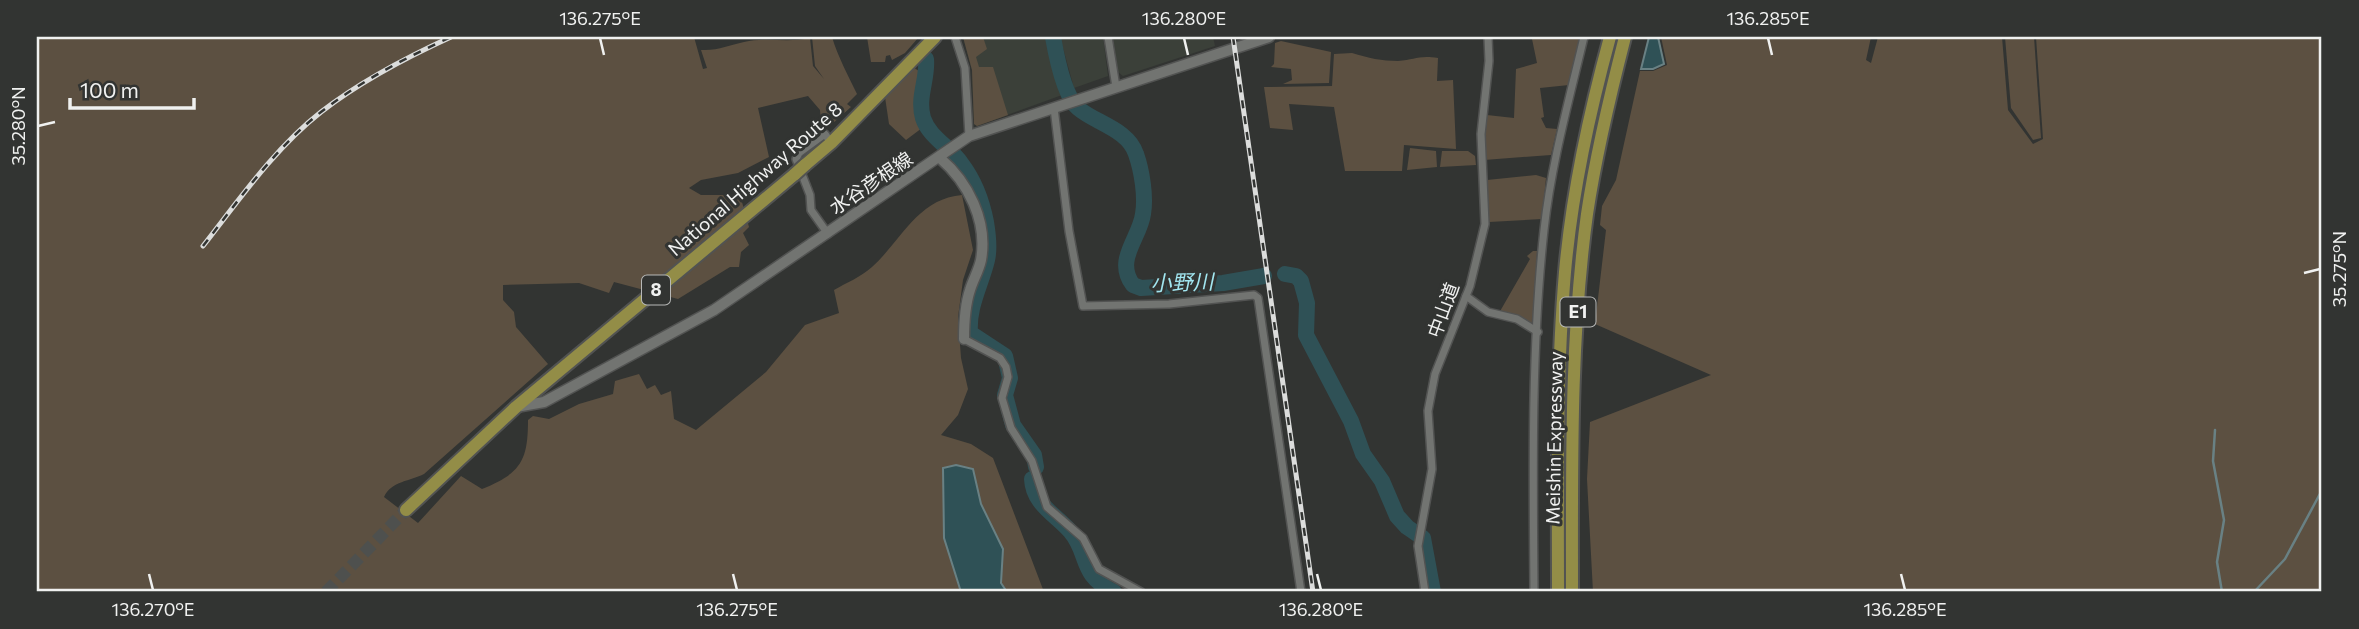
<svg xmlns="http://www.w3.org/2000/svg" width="2359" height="629" viewBox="0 0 2359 629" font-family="Commissioner,'Noto Sans JP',sans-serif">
<rect width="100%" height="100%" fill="#323432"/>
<g fill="#3b4039">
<polygon points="963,37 1046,37 1062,95 977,126 974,124 972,70"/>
<polygon points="1060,37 1103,37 1108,76 1074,88"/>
<polygon points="1113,37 1213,37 1215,46 1123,76 1118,72"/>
</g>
<g fill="#5c5041">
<path d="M37,37H520L521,39L694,37L703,69L707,68L701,50C718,51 729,45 744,42C766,37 788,43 810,38L813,66L824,79L815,66L812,37H832C838,57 848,75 857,94L847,104L851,107L822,133L820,110L808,96L758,108L769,157L738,173L701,180L689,188L701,195H740L749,227L743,233L749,245L741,252L739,267H730L678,299L614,282L609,293L579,283L503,285V300L514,312L516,327L548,364L424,474C411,481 391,481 384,497L418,523L461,476L482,489C521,473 528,461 528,420L533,416L549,419L579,404L613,394L615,381L639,374L647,389L655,385L661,395L671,391L674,419L696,430L766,372L805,325L839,313L834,290C846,283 861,277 872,267C902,240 917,199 962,195L973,250L963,280L958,317L961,358L968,389L958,415L941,435L971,444L993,458L1044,592H37Z"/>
<polygon points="867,37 918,37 918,38 905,53 892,60 890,55 886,56 885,62 871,62"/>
<polygon points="963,37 983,37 987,49 976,57 979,67 993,67 1008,115 977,126 974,124 972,70"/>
<polygon points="1539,37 1582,37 1569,85 1540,88 1544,117 1541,118 1546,128 1557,129 1551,155 1484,160 1487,115 1514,118 1516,69 1537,63 1532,39"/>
<polygon points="1661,37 1871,37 1866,60 1871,63 1878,37 2002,37 2008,110 2033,144 2043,139 2036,37 2322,37 2322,592 1593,592 1587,479 1590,422 1711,375 1595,324 1606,230 1600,225 1602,206 1616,180 1640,71 1653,71 1667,65"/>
<polygon points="2005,37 2034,37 2041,138 2033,140 2011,108"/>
<polygon points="1281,41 1331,52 1329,83 1283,84 1292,80 1291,69 1271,67 1274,64 1275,43"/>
<path d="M1352,53C1368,58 1382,61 1398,61C1415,60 1418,55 1438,58L1437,81L1453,80L1456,149L1404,145L1402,171H1345L1334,107L1289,104L1293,130L1270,128L1264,87L1332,86L1334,54Z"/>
<polygon points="914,68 921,72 926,125 906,140 889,124 885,97"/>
<polygon points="1410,148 1436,151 1437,167 1407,170"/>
<polygon points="1442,151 1468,151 1475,156 1476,165 1440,167"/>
<polygon points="1536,175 1546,178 1542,219 1489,222 1487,180"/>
<polygon points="1533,251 1537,251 1533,327 1518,316 1499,313 1530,259 1527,256"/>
</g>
<g fill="#2f5156" stroke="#698184" stroke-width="2">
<polygon points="1649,37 1658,37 1664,64 1653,69 1641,69"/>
<polygon points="956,465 973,469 981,504 1003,549 1001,583 1007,592 961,592 944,538 943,468"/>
</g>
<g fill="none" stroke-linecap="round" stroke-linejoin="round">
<g stroke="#698184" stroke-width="2.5">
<polyline points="2215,430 2213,461 2224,520 2217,562 2222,592"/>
<polyline points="2254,592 2285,559 2322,490"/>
</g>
<g stroke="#2f5156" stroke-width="16">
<path d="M1053,37C1056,54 1064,96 1078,108C1095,123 1128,129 1136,154C1142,171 1146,197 1143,214C1140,238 1114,260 1133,285L1141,288L1223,283L1264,276"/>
<path d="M926,59C928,79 917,97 923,118C929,137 950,147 961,163C974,180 982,201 986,222C988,234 990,248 987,260C981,285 968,306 970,333L1005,356L1010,378L1005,395L1013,425L1034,455L1036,467"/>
<polyline points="1285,274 1296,276 1301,281 1307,303 1306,335 1351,421 1363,454 1382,481 1397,516 1407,527 1423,538 1433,592"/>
<path d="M1032,479C1033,504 1055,514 1070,531C1090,554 1078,574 1114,592"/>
</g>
<polyline stroke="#4e504e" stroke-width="12" stroke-dasharray="12 6" stroke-linecap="butt" points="326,592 406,510"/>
<g stroke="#525352" stroke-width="10">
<g id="street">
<polyline points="955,37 965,68 969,136"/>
<polyline points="1108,37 1116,87"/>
<polyline points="1054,108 1069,231 1083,306 1169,304 1254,295 1258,298 1301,592"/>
<polyline points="828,234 811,210 810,195 796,159 799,153 825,134 831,143"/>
<polyline points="1466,296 1488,312 1517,319 1538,332"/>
<polyline points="964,339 1000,358 1006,367 1008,377 1002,398 1011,428 1032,461 1047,507 1083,538 1099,569 1141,592"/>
<polyline points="1425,592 1418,546 1432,469 1428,411 1435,374 1470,286 1485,224 1481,134 1489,61 1488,37"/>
<path d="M1534,592C1533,473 1531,348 1544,230C1551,165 1569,100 1584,37"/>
</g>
</g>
<g stroke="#525352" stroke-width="13">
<g id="secondary">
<path d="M940,158C968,182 988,221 981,260C979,270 973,280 970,290C965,305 964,323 964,339"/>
<polyline points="516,407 544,402 714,310 969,136 1269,37"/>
</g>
</g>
<g stroke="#525352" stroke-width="16">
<g id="highway">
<polyline points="805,165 831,143 935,37"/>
<polyline points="406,510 516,407 795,174"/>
<path d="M1558,592C1558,486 1556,379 1565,272C1572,192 1589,114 1610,37"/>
<path d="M1572,592C1572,466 1570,339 1587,214C1596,154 1610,95 1625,37"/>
</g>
</g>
<use href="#street" stroke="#727471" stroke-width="7"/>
<use href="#secondary" stroke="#727471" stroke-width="10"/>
<use href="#highway" stroke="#938d47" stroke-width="12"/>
<g stroke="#dcdddc" stroke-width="5">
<g id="rail">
<polyline points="1233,37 1313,592"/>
<path d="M203,246C239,200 274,149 321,112C361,81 405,58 451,37"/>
</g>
</g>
<use href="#rail" stroke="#323432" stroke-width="2.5" stroke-dasharray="8" stroke-linecap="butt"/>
<g stroke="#525352" stroke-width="16" stroke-linecap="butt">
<polyline id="highway-bridge" points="795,174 805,165"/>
</g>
<use href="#highway-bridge" stroke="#938d47" stroke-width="12"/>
</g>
<path fill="none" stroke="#f0f1f0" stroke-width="2.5" d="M600,38L604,55M1184,38L1188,55M1768,38L1772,55M38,126L55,122M2304,273L2320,269M149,574L153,590M733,574L737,590M1317,574L1321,590M1901,574L1905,590"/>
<g text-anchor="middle" stroke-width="6" stroke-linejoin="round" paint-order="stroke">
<g fill="#323432" stroke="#b7b8b7" stroke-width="2">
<rect x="642" y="275.5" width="28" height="29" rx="5"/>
<rect x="1560.5" y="297.5" width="35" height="29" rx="5"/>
</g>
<g font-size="18" font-weight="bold" fill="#f0f1f0">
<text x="656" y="296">8</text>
<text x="1578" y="318">E1</text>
</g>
<g font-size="19" fill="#f0f1f0" stroke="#323432">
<text transform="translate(755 179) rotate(-41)" y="7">National Highway Route 8</text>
<text transform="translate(871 183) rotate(-34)" y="7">水谷彦根線</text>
<text transform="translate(1443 310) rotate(-70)" y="7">中山道</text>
<text transform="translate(1554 438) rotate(-89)" y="7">Meishin Expressway</text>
</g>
<g font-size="21" font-style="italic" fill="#a2e7f1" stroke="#323432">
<text transform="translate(1182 283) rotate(-2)" y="7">小野川</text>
</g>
</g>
<rect width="2359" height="629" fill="none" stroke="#323432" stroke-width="77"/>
<path d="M70 98v10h124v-10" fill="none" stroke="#f0f1f0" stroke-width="3.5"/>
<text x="80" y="98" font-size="21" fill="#f0f1f0" stroke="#323432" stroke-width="5" paint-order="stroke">100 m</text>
<rect x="38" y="38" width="2282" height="552" fill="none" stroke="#f0f1f0" stroke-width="2.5"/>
<g font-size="18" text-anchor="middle" fill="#f0f1f0">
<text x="600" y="25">136.275°E</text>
<text x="1184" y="25">136.280°E</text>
<text x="1768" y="25">136.285°E</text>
<text transform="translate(19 126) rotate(-90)" y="6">35.280°N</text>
<text transform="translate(2340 269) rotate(-90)" y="6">35.275°N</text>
<text x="153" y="616">136.270°E</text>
<text x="737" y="616">136.275°E</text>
<text x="1321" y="616">136.280°E</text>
<text x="1905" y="616">136.285°E</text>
</g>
</svg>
